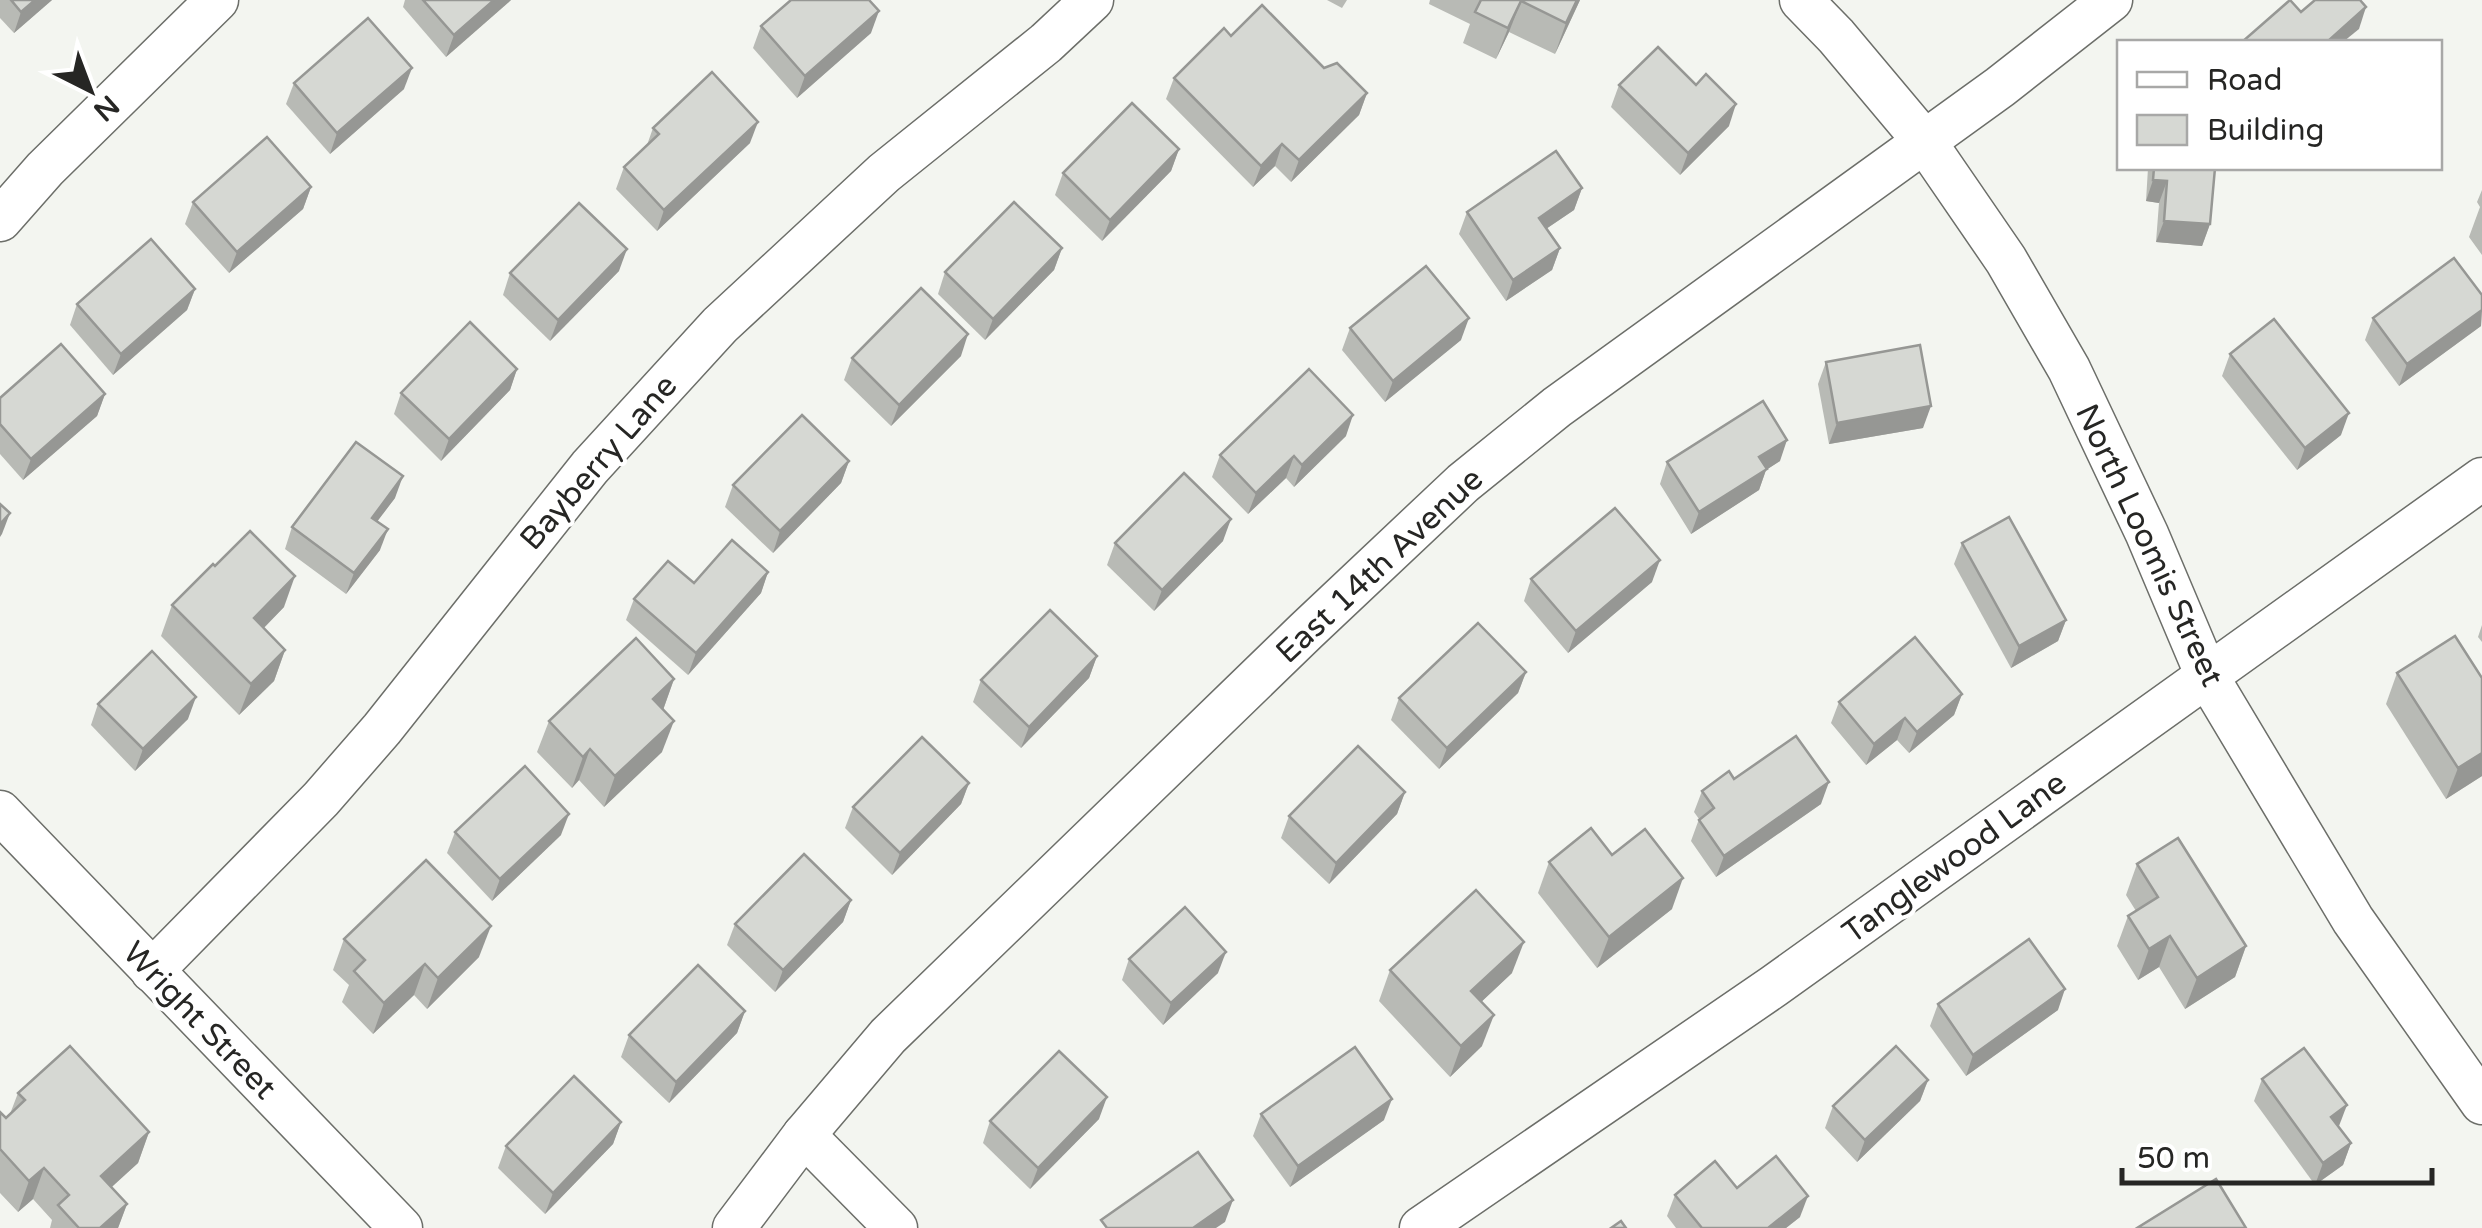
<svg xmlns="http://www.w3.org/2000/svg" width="2482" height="1228" viewBox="0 0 2482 1228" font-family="'Varela Round',sans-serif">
<rect width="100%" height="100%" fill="#f3f5f0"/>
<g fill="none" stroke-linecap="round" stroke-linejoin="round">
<g stroke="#6c6e69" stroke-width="45">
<g id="minor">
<polyline points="1801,0 1836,36 1925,142 2006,260 2069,369 2147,534 2207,676 2353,920 2482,1103"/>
<polyline points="0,220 45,169 217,0"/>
<polyline points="0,812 401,1228"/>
<polyline points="152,971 321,799 382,729 590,467 720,325 884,173 1046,43 1092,0"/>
<polyline points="804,1135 896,1228"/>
<polyline points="734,1228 804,1135 888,1036 1306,631 1463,483 1557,407 2000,87 2111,0"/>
<polyline points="1421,1228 1774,986 2482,479"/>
</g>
</g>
<use href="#minor" stroke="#fff" stroke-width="42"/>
</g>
<g fill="#b8bab5">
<polygon points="0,0 52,0 14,33 0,18"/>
<polygon points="405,0 511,0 446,57 403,7"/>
<polygon points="1327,0 1347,0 1342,8"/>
<polygon points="1430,0 1580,0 1555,54 1509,32 1496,59 1463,43 1470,24 1429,4"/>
<polygon points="761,26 871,33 797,98 753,48"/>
<polygon points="1231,36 1324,68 1367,93 1359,115 1291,182 1275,166 1253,187 1166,99 1174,78"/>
<polygon points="294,83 404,89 330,154 286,104"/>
<polygon points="1619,85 1729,126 1680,175 1611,107"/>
<polygon points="653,128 750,143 657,231 616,189 624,167 647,145"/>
<polygon points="1179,149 1171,171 1102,241 1055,195 1063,173"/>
<polygon points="2148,168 2215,168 2210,224 2202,246 2156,242 2159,203 2146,201"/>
<polygon points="311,187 303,209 229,273 185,224 193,202"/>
<polygon points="1582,188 1574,210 1546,229 1560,248 1552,270 1506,301 1459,234 1467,212"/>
<polygon points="2482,190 2482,255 2469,237 2480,207 2477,202"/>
<polygon points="1062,248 1054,270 985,340 938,294 945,272"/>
<polygon points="619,271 550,341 503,295 510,273"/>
<polygon points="195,289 187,310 113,375 70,325 77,304"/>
<polygon points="2482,295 2481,326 2399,386 2365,340 2373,318"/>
<polygon points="1350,328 1461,340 1385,402 1342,350"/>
<polygon points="2230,354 2341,435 2297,470 2222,376"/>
<polygon points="961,356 891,426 844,380 852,358"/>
<polygon points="1826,362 1923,428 1829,444 1818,384"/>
<polygon points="517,369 510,390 441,461 394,414 401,393"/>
<polygon points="105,394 97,416 23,480 0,454 0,398"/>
<polygon points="1346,436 1294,487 1286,478 1248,514 1212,477 1220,455"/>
<polygon points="849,461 841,483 773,553 725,507 733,485"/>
<polygon points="1780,461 1766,470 1759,490 1691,534 1660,484 1667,462"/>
<polygon points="395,498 377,521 380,550 346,594 285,549 292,527"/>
<polygon points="1223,541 1154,611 1107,565 1115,543"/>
<polygon points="1962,543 2066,620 2058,641 2011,668 1954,564"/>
<polygon points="768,572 761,593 688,675 626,620 634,599 694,583"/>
<polygon points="1531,579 1652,582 1568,653 1524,601"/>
<polygon points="172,605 284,607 264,628 285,650 274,681 239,715 161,636"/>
<polygon points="2482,625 2482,642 2478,637"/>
<polygon points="1097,656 1089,678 1021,748 973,702 981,680"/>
<polygon points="1526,672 1518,693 1439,769 1391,720 1399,698"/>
<polygon points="2397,673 2482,776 2446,799 2386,704"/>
<polygon points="674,679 663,710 662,752 604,807 579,780 572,788 537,752 549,721"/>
<polygon points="1962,694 1954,715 1909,753 1897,740 1866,765 1831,723 1839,702"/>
<polygon points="98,704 188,719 135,771 91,725"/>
<polygon points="1734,779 1821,804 1716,877 1691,841 1699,819 1694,812 1702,791"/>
<polygon points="969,783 961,804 892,875 845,828 853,807"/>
<polygon points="1405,792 1397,814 1329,884 1281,838 1289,816"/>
<polygon points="455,832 561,835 492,901 447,853"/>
<polygon points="1612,855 1672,909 1597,968 1538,893 1549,862"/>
<polygon points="2137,864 2246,946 2235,977 2185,1009 2159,967 2138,980 2117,946 2128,916 2136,911 2126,895"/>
<polygon points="851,900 843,922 775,992 727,945 735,924"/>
<polygon points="344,939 479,957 427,1009 414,995 373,1034 342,1002 349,985 333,970"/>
<polygon points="1129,959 1218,973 1163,1025 1122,980"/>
<polygon points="1390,970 1512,973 1481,1002 1482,1046 1450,1077 1379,1001"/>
<polygon points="1938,1004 2058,1010 1966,1076 1930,1026"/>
<polygon points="745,1011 737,1033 669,1103 621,1057 629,1035"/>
<polygon points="2262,1079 2338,1127 2351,1143 2343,1165 2315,1185 2254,1101"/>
<polygon points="1928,1080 1920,1101 1857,1162 1825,1128 1833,1106"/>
<polygon points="18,1093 149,1132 138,1163 111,1187 127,1204 118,1228 50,1228 52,1220 33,1199 18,1212 0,1193 0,1112 6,1118 10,1114"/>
<polygon points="1261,1114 1384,1120 1290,1187 1253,1136"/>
<polygon points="1099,1119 1030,1189 983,1143 990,1121"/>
<polygon points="621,1122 613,1144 545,1214 498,1168 506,1146"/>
<polygon points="1737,1188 1800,1217 1786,1228 1676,1228 1667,1216 1675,1195"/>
</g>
<g fill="#969794">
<polygon points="35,0 52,0 14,33 21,12"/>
<polygon points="494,0 511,0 446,57 454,35"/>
<polygon points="1577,0 1580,0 1555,54 1566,23"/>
<polygon points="1521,1 1509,32 1496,59 1508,28"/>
<polygon points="2366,7 2359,29 2343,42 2327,42"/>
<polygon points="879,11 871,33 797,98 805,76"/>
<polygon points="412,68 404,89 330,154 337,133"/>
<polygon points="1367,93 1359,115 1291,182 1299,160"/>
<polygon points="1736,104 1729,126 1680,175 1688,153"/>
<polygon points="758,122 750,143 657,231 664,210"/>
<polygon points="1282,144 1275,166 1253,187 1261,166"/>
<polygon points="1179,149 1171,171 1102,241 1110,220"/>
<polygon points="2153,180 2167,181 2159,203 2146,201"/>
<polygon points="311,187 303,209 229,273 237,252"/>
<polygon points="1582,188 1574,210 1531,239 1539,218"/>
<polygon points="2164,221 2210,224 2202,246 2156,242"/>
<polygon points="1062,248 1054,270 985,340 993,319"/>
<polygon points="1560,248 1552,270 1506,301 1513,280"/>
<polygon points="627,249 619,271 550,341 558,320"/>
<polygon points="195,289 187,310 113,375 121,354"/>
<polygon points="2482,310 2481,326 2399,386 2407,364"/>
<polygon points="1469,318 1461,340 1385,402 1393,381"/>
<polygon points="968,334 961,356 891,426 899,405"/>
<polygon points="517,369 510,390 441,461 449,439"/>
<polygon points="105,394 97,416 23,480 31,459"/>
<polygon points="1931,406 1923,428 1829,444 1837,423"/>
<polygon points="2349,413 2341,435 2297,470 2305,448"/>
<polygon points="1353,415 1346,436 1294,487 1302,465"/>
<polygon points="1787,440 1780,461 1766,470 1759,490 1691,534 1699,512 1759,457"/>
<polygon points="1294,456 1286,478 1248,514 1256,493"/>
<polygon points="849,461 841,483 773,553 780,531"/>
<polygon points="403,476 395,498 364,539 372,518"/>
<polygon points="10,513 2,534 0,537 0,524"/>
<polygon points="1231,519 1223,541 1154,611 1162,590"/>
<polygon points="388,529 380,550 346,594 354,573"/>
<polygon points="1660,560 1652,582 1568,653 1576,631"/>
<polygon points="768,572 761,593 688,675 696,653"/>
<polygon points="295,576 284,607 243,649 254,618"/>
<polygon points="2066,620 2058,641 2011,668 2019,646"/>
<polygon points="285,650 274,681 239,715 251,684"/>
<polygon points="1097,656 1089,678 1021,748 1029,727"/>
<polygon points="1526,672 1518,693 1439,769 1447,748"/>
<polygon points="674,679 663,710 653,699"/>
<polygon points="1962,694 1954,715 1909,753 1917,732"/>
<polygon points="196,697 188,719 135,771 143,749"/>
<polygon points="1905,718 1897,740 1866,765 1874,744"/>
<polygon points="674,721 662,752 604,807 615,776"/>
<polygon points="590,749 579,780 572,788 583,757"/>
<polygon points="2482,753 2482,776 2446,799 2458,768"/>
<polygon points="1829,782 1821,804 1716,877 1724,856"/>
<polygon points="969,783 961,804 892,875 900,853"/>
<polygon points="1405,792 1397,814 1329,884 1336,863"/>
<polygon points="569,814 561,835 492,901 500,879"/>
<polygon points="1683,878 1672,909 1597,968 1609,937"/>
<polygon points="851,900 843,922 775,992 783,970"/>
<polygon points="491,926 479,957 427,1009 438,978"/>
<polygon points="2170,936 2159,967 2138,980 2149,949"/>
<polygon points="1524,942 1512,973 1460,1022 1471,991"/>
<polygon points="2246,946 2235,977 2185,1009 2197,978"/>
<polygon points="1226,952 1218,973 1163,1025 1171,1003"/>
<polygon points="425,964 414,995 373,1034 384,1003"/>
<polygon points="2065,989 2058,1010 1966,1076 1973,1055"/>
<polygon points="745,1011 737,1033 669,1103 676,1082"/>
<polygon points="1494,1015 1482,1046 1450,1077 1461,1046"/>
<polygon points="1928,1080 1920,1101 1857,1162 1865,1140"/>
<polygon points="1107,1097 1099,1119 1030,1189 1038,1168"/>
<polygon points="1392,1099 1384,1120 1290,1187 1298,1166"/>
<polygon points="2347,1105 2339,1126 2331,1117"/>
<polygon points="621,1122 613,1144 545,1214 553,1193"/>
<polygon points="149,1132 138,1163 90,1207 101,1176"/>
<polygon points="2351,1143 2343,1165 2315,1185 2323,1163"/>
<polygon points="44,1168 33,1199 18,1212 29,1181"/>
<polygon points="1808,1196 1800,1217 1786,1228 1768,1228"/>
<polygon points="1233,1200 1225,1222 1216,1228 1193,1228"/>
<polygon points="127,1204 118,1228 100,1228"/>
</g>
<g fill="#d6d8d3" stroke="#969794" stroke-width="2.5">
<polygon points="11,0 35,0 21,12"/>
<polygon points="423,0 494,0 454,35"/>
<polygon points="791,0 869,0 879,11 805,76 761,26"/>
<polygon points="1481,0 1577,0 1566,23 1521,1 1508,28 1475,12"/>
<polygon points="2290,0 2301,12 2315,0 2360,0 2366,7 2327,42 2242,42"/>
<polygon points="1262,5 1324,68 1337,63 1367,93 1299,160 1282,144 1261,166 1174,78 1224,28 1231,36"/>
<polygon points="368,18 412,68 337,133 294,83"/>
<polygon points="1658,47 1696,85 1706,74 1736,104 1688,153 1619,85"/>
<polygon points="712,72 758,122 664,210 624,167 659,134 653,128"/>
<polygon points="1132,103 1179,149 1110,220 1063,173"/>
<polygon points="267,137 311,187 237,252 193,202"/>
<polygon points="1556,151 1582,188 1539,218 1560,248 1513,280 1467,212"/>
<polygon points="2154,168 2215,168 2210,224 2164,221 2167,181 2153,180"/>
<polygon points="1014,202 1062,248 993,319 945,272"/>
<polygon points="579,203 627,249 558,320 510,273"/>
<polygon points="151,239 195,289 121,354 77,304"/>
<polygon points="2454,258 2482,295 2482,310 2407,364 2373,318"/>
<polygon points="1426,266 1469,318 1393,381 1350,328"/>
<polygon points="921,288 968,334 899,405 852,358"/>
<polygon points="2274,319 2349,413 2305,448 2230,354"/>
<polygon points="470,322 517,369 449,439 401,393"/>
<polygon points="61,344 105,394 31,459 0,424 0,398"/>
<polygon points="1920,345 1931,406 1837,423 1826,362"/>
<polygon points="1309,369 1353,415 1302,465 1294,456 1256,493 1220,455"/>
<polygon points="1763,401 1787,440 1759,457 1767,469 1699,512 1667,462"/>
<polygon points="802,415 849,461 780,531 733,485"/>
<polygon points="356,442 403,476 372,518 388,529 354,573 292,527"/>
<polygon points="1184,473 1231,519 1162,590 1115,543"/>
<polygon points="0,504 10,513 0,524"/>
<polygon points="1615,508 1660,560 1576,631 1531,579"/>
<polygon points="2009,517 2066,620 2019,646 1962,543"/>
<polygon points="250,531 295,576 254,618 285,650 251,684 172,605 213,564 215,566"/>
<polygon points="732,540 768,572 696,653 634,599 668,561 694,583"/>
<polygon points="1050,610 1097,656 1029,727 981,680"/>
<polygon points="1478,623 1526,672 1447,748 1399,698"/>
<polygon points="2455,636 2482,678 2482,753 2458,768 2397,673"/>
<polygon points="1915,637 1962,694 1917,732 1905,718 1874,744 1839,702"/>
<polygon points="636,638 674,679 653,699 674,721 615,776 590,749 583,757 549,721"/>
<polygon points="152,651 196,697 143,749 98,704"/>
<polygon points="1796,736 1829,782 1724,856 1699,820 1714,808 1702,791 1729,771 1734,779"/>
<polygon points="922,737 969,783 900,853 853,807"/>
<polygon points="1358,746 1405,792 1336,863 1289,816"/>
<polygon points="525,766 569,814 500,879 455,832"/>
<polygon points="1591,828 1612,855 1645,829 1683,878 1609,937 1549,862"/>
<polygon points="2178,838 2246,946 2197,978 2170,936 2149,949 2128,916 2158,897 2137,864"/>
<polygon points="804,854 851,900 783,970 735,924"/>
<polygon points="426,860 491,926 438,978 425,964 384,1003 354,971 365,960 344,939"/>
<polygon points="1476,890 1524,942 1471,991 1494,1015 1461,1046 1390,970"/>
<polygon points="1185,907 1226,952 1171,1003 1129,959"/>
<polygon points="2029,939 2065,989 1973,1055 1938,1004"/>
<polygon points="698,965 745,1011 676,1082 629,1035"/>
<polygon points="70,1046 149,1132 101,1176 127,1204 100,1228 79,1228 58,1205 69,1195 44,1168 29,1181 0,1149 0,1112 6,1118 25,1100 18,1093"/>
<polygon points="1896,1046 1928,1080 1865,1140 1833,1106"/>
<polygon points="1355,1047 1392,1099 1298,1166 1261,1114"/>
<polygon points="2304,1048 2347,1105 2331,1117 2351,1143 2323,1163 2262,1079"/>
<polygon points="1059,1051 1107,1097 1038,1168 990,1121"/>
<polygon points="574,1076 621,1122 553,1193 506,1146"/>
<polygon points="1198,1152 1233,1200 1193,1228 1107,1228 1101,1220"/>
<polygon points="1776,1156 1808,1196 1768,1228 1702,1228 1675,1195 1715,1161 1737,1188"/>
<polygon points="2216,1179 2246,1228 2137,1228"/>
<polygon points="1621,1221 1626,1228 1611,1228"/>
</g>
<g text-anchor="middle" stroke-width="8" stroke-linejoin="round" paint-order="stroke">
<g font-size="32" fill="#262624" stroke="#fff">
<text transform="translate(598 462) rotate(-49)" y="11">Bayberry Lane</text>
<text transform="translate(2150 545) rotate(65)" y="11">North Loomis Street</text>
<text transform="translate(1379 565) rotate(-43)" y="11">East 14th Avenue</text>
<text transform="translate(1954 857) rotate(-36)" y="11">Tanglewood Lane</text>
<text transform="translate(200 1020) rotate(46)" y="11">Wright Street</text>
</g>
</g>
<rect x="2117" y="40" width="325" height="130" fill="#ffffff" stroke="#a8a8a7" stroke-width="2.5"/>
<rect x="2137" y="72" width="50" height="15" fill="#ffffff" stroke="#a8a8a7" stroke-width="2.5"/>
<text x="2207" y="90" font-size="30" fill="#262624">Road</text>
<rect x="2137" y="115" width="50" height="30" fill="#d6d8d3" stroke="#a8a8a7" stroke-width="2.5"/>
<text x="2207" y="140" font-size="30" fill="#262624">Building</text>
<g transform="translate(90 90) rotate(138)" stroke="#ffffff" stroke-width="8" paint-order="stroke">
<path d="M0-8L18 38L0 25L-18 38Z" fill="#262624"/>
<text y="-15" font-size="28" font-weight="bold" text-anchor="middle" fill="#262624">N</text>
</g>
<path d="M2122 1168v15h310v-15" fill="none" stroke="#262624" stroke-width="5"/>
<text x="2137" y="1168" font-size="30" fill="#262624" stroke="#ffffff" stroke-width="8" paint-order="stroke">50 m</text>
</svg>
